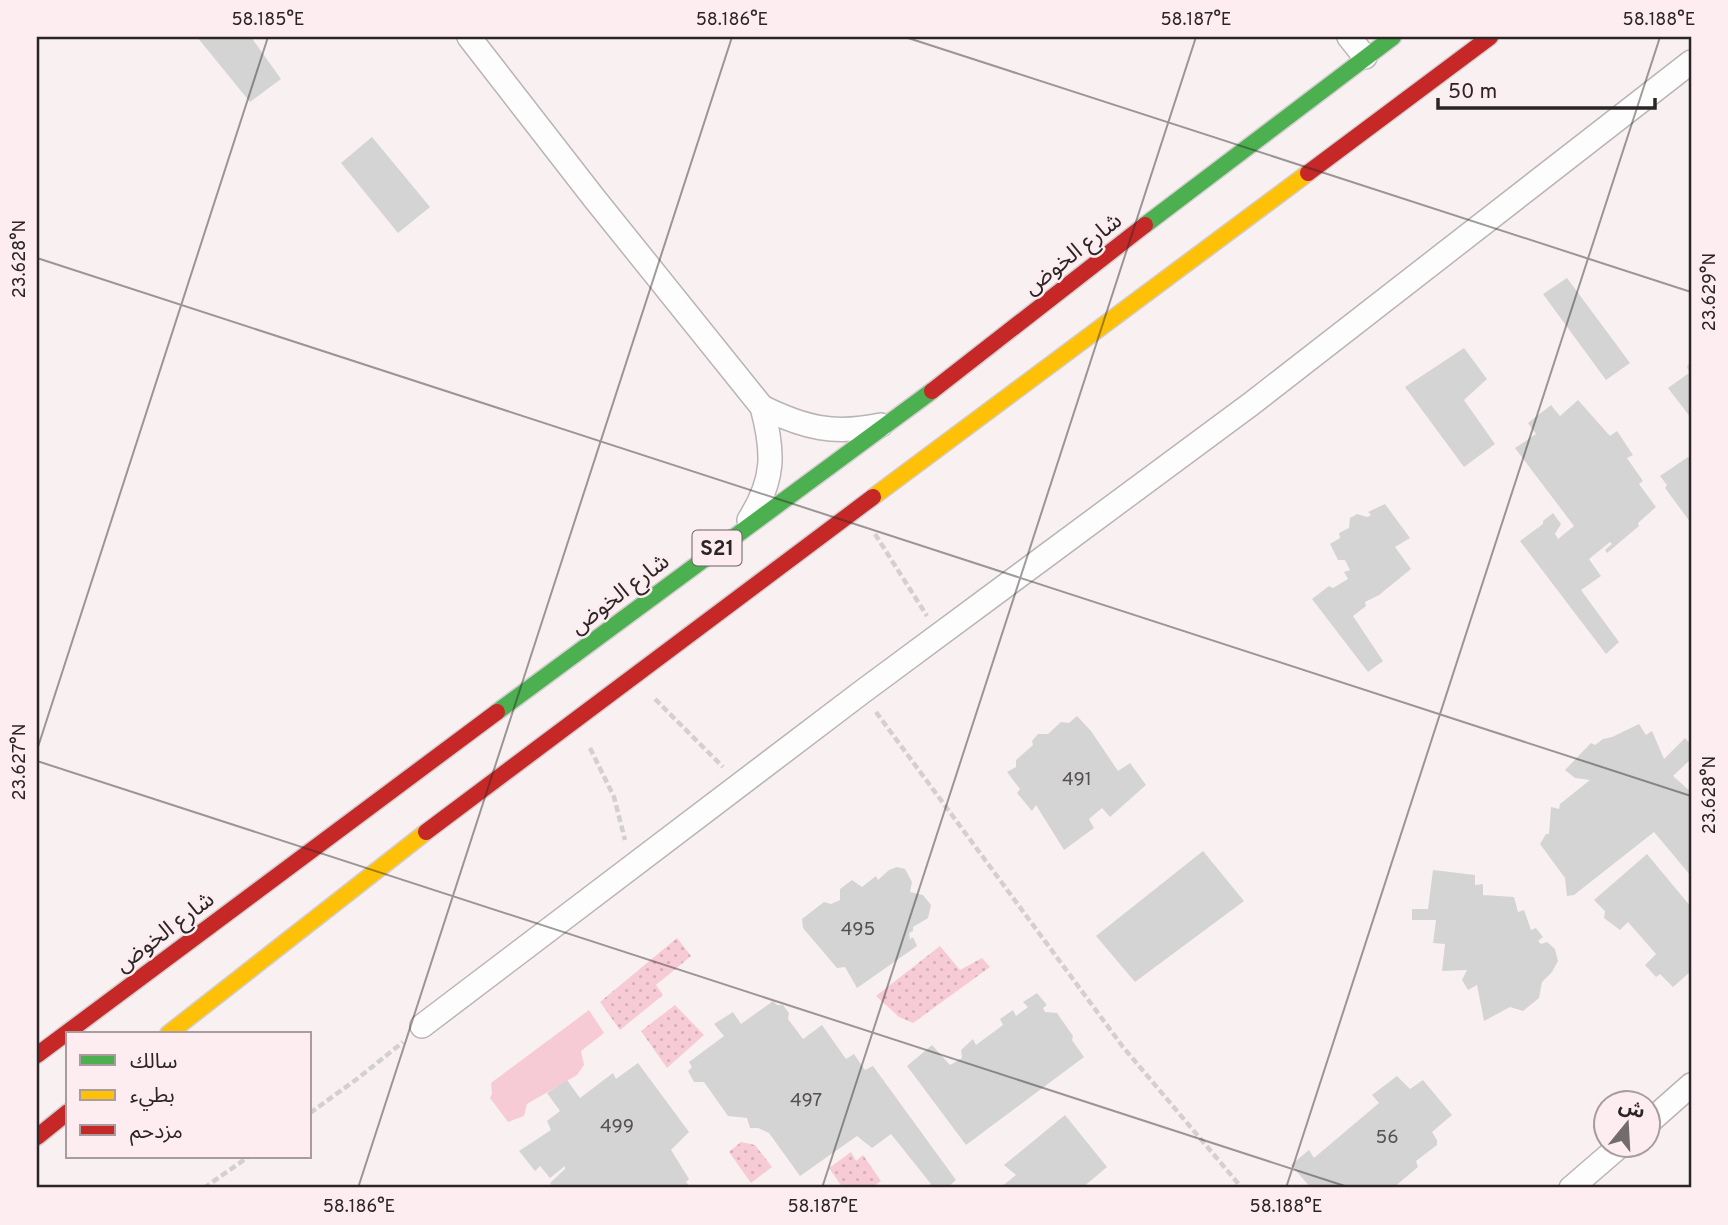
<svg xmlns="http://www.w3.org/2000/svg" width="1728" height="1225" viewBox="0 0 1728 1225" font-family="Overpass,'Noto Sans Arabic',sans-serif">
<defs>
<pattern id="grass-dots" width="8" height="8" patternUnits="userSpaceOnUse" patternTransform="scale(1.75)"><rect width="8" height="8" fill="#f7cbd6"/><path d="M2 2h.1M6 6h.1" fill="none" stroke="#d4aeb8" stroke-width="1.8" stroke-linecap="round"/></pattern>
</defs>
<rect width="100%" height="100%" fill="#f9f0f2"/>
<g fill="url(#grass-dots)">
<polygon points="677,938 691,956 656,985 663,995 620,1030 600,1002"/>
<polygon points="940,946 960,970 982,958 990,967 913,1023 899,1017 876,996"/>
<polygon points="675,1005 704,1035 667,1068 641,1031"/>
<polygon points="741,1142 755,1145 772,1167 751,1183 729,1152"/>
<polygon points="851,1152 856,1161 863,1155 881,1181 871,1188 843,1188 829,1168"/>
</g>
<polygon fill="#f7cbd6" points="589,1010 604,1033 581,1051 584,1065 577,1075 527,1104 524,1116 508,1122 490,1098 492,1094 491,1083"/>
<g fill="#d5d4d5">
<polygon points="197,37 251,37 281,79 250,102"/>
<polygon points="372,137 430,207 398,233 341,163"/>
<polygon points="1567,278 1630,363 1606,380 1543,294"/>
<polygon points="1464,348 1487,379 1464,400 1495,444 1464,467 1405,387"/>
<polygon points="1691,362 1691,418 1668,388 1689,373 1687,366"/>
<polygon points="1578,400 1610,436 1617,431 1633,455 1627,458 1643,481 1639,484 1656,507 1638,523 1639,526 1607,553 1605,550 1612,544 1610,542 1589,559 1601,576 1581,590 1619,642 1606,654 1520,541 1543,524 1543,521 1553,513 1561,524 1555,534 1558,539 1574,526 1515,448 1536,434 1528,423 1551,405 1560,416"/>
<polygon points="1688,457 1691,460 1691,523 1665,488 1667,485 1660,476"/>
<polygon points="1385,504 1410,538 1395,547 1411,569 1379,595 1365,602 1366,606 1353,616 1383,661 1368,672 1312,599 1329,586 1333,588 1348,579 1344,572 1350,570 1345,560 1338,560 1330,544 1340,538 1339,533 1349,528 1350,518 1357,514 1367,517 1371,515 1368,512"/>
<polygon points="1077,716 1091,731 1118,771 1130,763 1146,785 1110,817 1102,808 1089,819 1094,828 1064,850 1036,805 1032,811 1017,793 1020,789 1007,772 1016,767 1016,760 1033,745 1032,741 1038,734 1048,734 1061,722 1069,723"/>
<polygon points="1639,724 1646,735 1652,731 1664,759 1685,738 1691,745 1691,759 1673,776 1691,792 1691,876 1654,832 1574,895 1567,896 1565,878 1540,844 1546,834 1549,834 1551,807 1559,809 1560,804 1590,780 1575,778 1565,770 1591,743 1595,745 1603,739 1612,737"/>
<polygon points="1203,851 1244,901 1135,982 1096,936"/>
<polygon points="1647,854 1691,907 1691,971 1673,987 1660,974 1656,977 1645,965 1656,954 1628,922 1620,930 1604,918 1605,911 1594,900"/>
<polygon points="897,867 905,869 912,882 910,892 923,895 931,905 928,918 913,927 913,931 909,933 910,940 912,937 914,939 917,946 857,988 845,967 837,968 803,928 802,919 824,902 831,904 840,900 840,889 852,880 862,887 876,876 878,880 889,870"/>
<polygon points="1433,870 1475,875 1475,885 1483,884 1483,895 1514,897 1518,912 1524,910 1531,930 1536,928 1543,937 1538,941 1541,944 1547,942 1555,949 1558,961 1552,972 1542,982 1539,998 1523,1011 1510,1007 1484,1021 1477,985 1468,990 1462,980 1467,970 1442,971 1445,944 1433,943 1436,920 1412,920 1412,909 1428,909"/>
<polygon points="1037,993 1047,1005 1043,1008 1045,1012 1057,1013 1073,1036 1072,1040 1084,1057 966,1145 907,1066 932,1045 950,1065 962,1058 961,1050 973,1039 976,1045 1003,1025 1000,1019 1013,1010 1016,1016 1028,1007 1023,1002"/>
<polygon points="773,1001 777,1005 783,1005 789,1013 788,1019 803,1039 822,1025 846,1059 854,1054 865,1070 873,1066 956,1180 947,1188 926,1188 931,1184 891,1134 872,1148 857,1136 800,1176 769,1133 758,1128 750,1128 747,1118 728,1116 704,1082 694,1082 688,1071 692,1067 689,1062 724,1036 714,1024 733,1012 741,1024"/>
<polygon points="638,1063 689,1132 671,1150 689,1179 686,1182 691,1188 553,1188 550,1183 565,1169 565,1166 550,1178 540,1166 535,1171 519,1151 551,1130 547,1121 560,1111 547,1093 567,1080 580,1098 613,1073 616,1079"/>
<polygon points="1397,1076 1410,1089 1423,1080 1452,1115 1432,1132 1437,1140 1437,1145 1416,1161 1418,1167 1393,1188 1311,1188 1291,1165 1309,1150 1314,1158 1379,1103 1372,1095"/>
<polygon points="1065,1115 1107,1167 1082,1188 1000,1188 1016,1175 1004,1165"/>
</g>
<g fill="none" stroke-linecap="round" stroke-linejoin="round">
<g stroke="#bab4b5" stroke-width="26">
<g id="street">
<path d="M469,37L594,198L762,407C774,452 775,479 749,520"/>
<polyline points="1349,37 1365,57"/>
<path d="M762,407C805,428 834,435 881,425"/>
<polyline points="422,1026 862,692 1251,404 1691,62"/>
<polyline points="1648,1123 1691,1085"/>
<polyline points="1571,1188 1622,1144"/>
</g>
</g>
<g stroke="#d2cecf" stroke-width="19">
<g id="fast">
<polyline points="1145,225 1393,37"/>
<polyline points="497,712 932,391"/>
</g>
</g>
<g stroke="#d2cecf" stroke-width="19">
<g id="slow">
<polyline points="873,497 1308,173"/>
<polyline points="168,1034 426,832"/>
</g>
</g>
<g stroke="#d2cecf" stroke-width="19">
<g id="jam">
<polyline points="1308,173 1490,37"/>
<polyline points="932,391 1145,225"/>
<polyline points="426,832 873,497"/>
<polyline points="37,1055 497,712"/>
<polyline points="37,1137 68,1112"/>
</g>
</g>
<g stroke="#d3d0d1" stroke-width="4.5" stroke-dasharray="7 3.5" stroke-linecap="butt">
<polyline points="875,534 927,616"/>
<polyline points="655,699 723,767"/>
<polyline points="876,712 1123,1047 1242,1188"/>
<polyline points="590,748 614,797 625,840"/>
<polyline points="310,1113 357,1079 403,1042"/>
<polyline points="204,1188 248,1157"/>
</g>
<use href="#street" stroke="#fefdfd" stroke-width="23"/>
<use href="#fast" stroke="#4caf50" stroke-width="16"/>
<use href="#slow" stroke="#ffc107" stroke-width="16"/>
<use href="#jam" stroke="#c62828" stroke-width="16"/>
</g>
<path fill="none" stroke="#2b2526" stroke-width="2" stroke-opacity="0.45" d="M905,37L1691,292M37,258L1691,796M37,750L268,37M37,761L1351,1188M358,1188L732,37M822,1188L1196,37M1286,1188L1660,37"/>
<g text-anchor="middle" stroke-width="5" stroke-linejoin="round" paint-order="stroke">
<g font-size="19" fill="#565152">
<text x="1077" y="785">491</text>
<text x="858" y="935">495</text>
<text x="806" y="1106">497</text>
<text x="617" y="1132">499</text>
<text x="1387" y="1143">56</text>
</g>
<rect fill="#fdecf0" stroke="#6a6163" stroke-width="2" x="692.5" y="530.5" width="49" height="35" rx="5"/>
<g font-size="21" font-weight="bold" fill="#2b2526">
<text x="717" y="555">S21</text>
</g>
<g font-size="23" fill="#2b2526" stroke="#fdecf0">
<text transform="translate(1072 253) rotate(-38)" y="8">شارع الخوض</text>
<text transform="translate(619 593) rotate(-37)" y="8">شارع الخوض</text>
<text transform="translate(164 931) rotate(-37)" y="8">شارع الخوض</text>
</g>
</g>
<rect width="1728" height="1225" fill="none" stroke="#fdecf0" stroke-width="77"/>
<rect x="66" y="1032" width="245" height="126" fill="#fdecf0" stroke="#a99c9f" stroke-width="2"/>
<rect x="80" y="1055" width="35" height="10" fill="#4caf50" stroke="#a99c9f" stroke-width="2"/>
<text x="130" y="1068" font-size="21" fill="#2b2526">سالك</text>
<rect x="80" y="1090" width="35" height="10" fill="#ffc107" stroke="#a99c9f" stroke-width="2"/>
<text x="130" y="1102" font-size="21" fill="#2b2526">بطيء</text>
<rect x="80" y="1125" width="35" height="10" fill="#c62828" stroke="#a99c9f" stroke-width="2"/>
<text x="130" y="1138" font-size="21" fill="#2b2526">مزدحم</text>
<g transform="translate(1627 1124) rotate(18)"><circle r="33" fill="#fdecf0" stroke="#a99c9f" stroke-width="2"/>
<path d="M0-5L12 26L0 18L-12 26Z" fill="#736c6d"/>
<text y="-10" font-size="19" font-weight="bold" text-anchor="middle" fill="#2b2526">ش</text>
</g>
<path d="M1438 98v10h217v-10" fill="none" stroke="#2b2526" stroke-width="3.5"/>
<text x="1448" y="98" font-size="21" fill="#2b2526" stroke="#fdecf0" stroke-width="5" paint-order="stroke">50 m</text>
<rect x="38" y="38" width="1652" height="1148" fill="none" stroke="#2b2526" stroke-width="2.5"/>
<g font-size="18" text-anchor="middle" fill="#2b2526">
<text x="268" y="25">58.185°E</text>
<text x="732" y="25">58.186°E</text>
<text x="1196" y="25">58.187°E</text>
<text x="1659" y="25">58.188°E</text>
<text transform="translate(19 259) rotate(-90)" y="6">23.628°N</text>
<text transform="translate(1709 292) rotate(-90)" y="6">23.629°N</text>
<text transform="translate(19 762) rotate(-90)" y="6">23.627°N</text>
<text transform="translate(1709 795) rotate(-90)" y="6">23.628°N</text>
<text x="359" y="1212">58.186°E</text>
<text x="823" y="1212">58.187°E</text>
<text x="1286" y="1212">58.188°E</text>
</g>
</svg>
